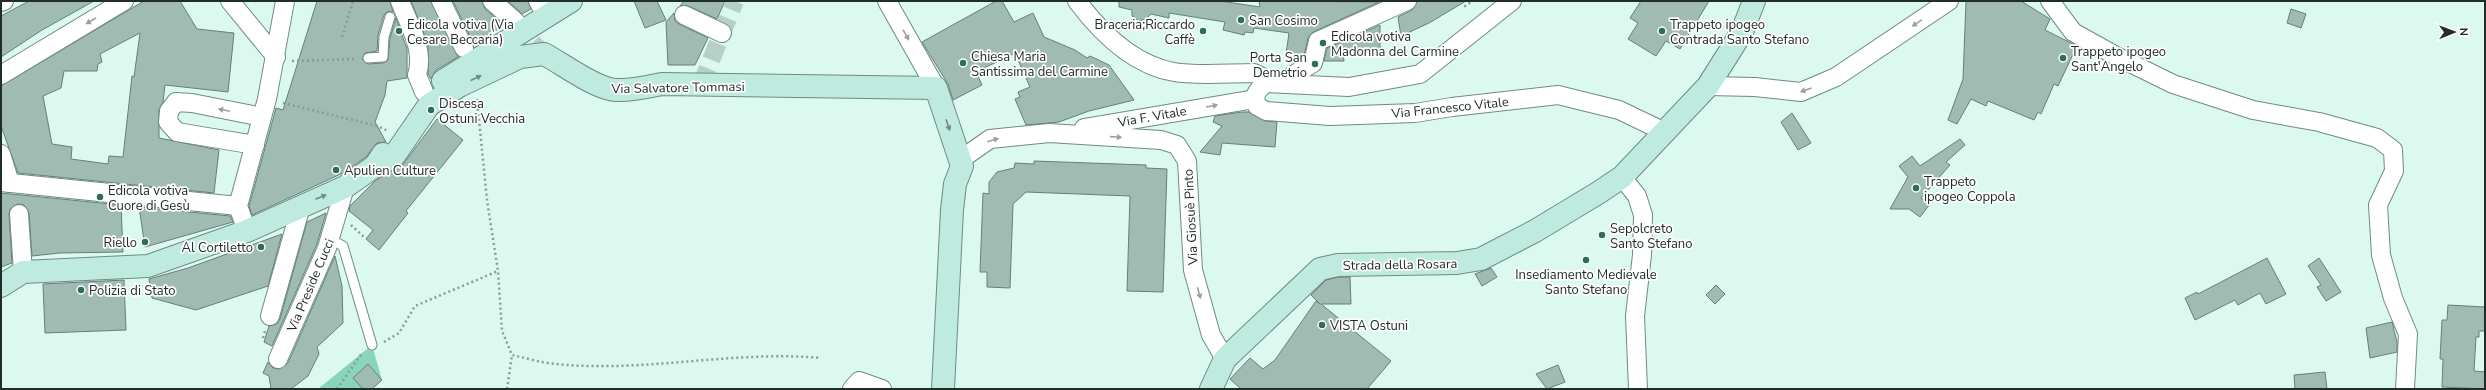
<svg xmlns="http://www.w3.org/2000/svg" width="2486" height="390" viewBox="0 0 2486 390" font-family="'Nunito Sans',sans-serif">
<rect width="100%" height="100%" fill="#dbf9ef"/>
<polygon fill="#88d4bd" points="372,345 382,380 372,389 318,389"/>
<g fill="#9fbbb2" stroke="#658077" fill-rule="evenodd">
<polygon points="29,1 94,1 42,30 1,57 1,16"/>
<path d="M144,1H180L197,29L234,33L228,92L165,85L163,102L159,110V138L219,150L214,193L18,173L1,126V86ZM140,33L134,77L132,76L123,157L109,156L108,164L71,159L72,147L52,144L43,96L61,88L64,71H97L98,64L102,62L100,54Z"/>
<polygon points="317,1 390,1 393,12 388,11 384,15 378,35 377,51 365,53 362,59 368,64 383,63 388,60 390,38 396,18 407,49 407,78 387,81 385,95 375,122 386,142 377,143 366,157 343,173 252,215 249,206 276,108 283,110"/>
<polygon points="411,1 431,1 458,57 436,70 431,79 428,74 428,44"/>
<polygon points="453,1 482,1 485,9 504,25 474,45"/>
<polygon points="508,1 528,1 531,9 522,14"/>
<polygon points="634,1 657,1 666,20 645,28"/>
<polygon points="684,1 725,1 717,19 688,6 680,6"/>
<polygon points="996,1 1002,1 1014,22 1033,13 1044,37 1075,50 1087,58 1090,56 1109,65 1134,100 1089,111 1059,122 1026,125 1015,99 1020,97 1018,92 1030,87 1015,53 976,72 982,85 953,100 948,84 922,42"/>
<polygon points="1119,1 1220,1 1260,7 1259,1 1379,2 1313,32 1308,38 1304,56 1293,63 1287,58 1286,54 1289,33 1254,28 1253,33 1245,32 1244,35 1223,30 1225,22 1169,13 1169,18 1151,14 1146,19 1139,21 1132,16 1132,10 1119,7"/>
<polygon points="1417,1 1466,1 1429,23 1401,36 1398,17 1412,10"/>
<polygon points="1641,1 1709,1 1680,49 1666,41 1656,56 1628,39 1638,23 1630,18"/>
<polygon points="1966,1 2021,1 2050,19 2045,30 2077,46 2058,86 2054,84 2041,114 2038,112 2034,120 1988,101 1986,106 1971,99 1957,124 1948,120 1963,79"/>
<polygon points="2291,9 2306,14 2301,28 2287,23"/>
<polygon points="674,13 675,21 679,24 708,38 695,65 668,65 666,22"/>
<polygon points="1380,25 1380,49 1343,53 1344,61 1324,61 1327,48"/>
<polygon points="1242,112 1250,112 1265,121 1277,122 1275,147 1222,143 1220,155 1200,152 1222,126 1213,122 1215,116"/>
<polygon points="1792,113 1811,143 1798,150 1781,122"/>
<polygon points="437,119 463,140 406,211 408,213 379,250 366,239 373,230 349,211 350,206 375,181 404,163"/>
<polygon points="1960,139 1965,145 1946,162 1950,165 1921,198 1930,204 1920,217 1909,209 1890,209 1908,177 1899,166 1912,156 1920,166"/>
<polygon points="1034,161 1146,165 1146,168 1167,169 1163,292 1127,291 1130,196 1026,192 1013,204 1010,288 987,287 987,272 980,272 983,193 989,194 989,182 997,172 1014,168 1015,163 1034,164"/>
<polygon points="1,193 121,205 123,252 60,253 32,256 29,213 24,205 18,204 10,209 9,214 12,263 1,267"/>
<polygon points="139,207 230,216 233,222 145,247"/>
<polygon points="326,213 317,244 272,346 264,342 269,326 277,324 280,319 307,222"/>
<polygon points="282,234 268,286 196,310 152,298 149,279 188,268"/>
<polygon points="335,256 342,286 343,323 317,347 319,354 308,376 291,389 271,389 269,376 263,373 268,362 273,368 279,369 288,363"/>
<polygon points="2267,258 2286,294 2266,304 2260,293 2238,305 2235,300 2195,320 2185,298 2197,292 2198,294"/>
<polygon points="2319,258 2341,292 2326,301 2317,287 2321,285 2308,266"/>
<polygon points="1491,268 1497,277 1482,286 1475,274"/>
<polygon points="1339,277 1350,277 1351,304 1321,304 1391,361 1367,389 1241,389 1230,379 1250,358 1263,369 1275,360 1316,301 1320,304 1311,295 1326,280"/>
<polygon points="124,280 126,330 45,333 43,284"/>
<polygon points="1716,285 1725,294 1715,304 1706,295"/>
<polygon points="2448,305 2485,307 2485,331 2479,331 2479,337 2476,337 2474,371 2485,372 2485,389 2442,387 2443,359 2440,359 2442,320 2447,320"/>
<polygon points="2392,322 2397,342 2397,352 2370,358 2366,328"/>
<polygon points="368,364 382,380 372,389 363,389 353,378"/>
<polygon points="1558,365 1565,382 1547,389 1536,374"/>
<polygon points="2325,372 2327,389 2295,389 2294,375"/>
</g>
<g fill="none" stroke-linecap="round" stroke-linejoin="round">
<g stroke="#b6d0c7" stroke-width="18" stroke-dasharray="18 9" stroke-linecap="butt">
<polyline points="516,22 525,36 544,54"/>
<polyline points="701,85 735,1"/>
</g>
<g stroke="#6f8b81" stroke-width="11">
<g id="lane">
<polyline points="368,58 383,57 384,37 390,17"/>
<polyline points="330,239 343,246 372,345"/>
</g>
</g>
<g stroke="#6f8b81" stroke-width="20">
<g id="street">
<polyline points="230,1 276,57"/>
<path d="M400,1C409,25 425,50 417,75L424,92"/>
<polyline points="441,1 464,48"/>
<polyline points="492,1 516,22"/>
<polyline points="538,1 547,16"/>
<polyline points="887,1 936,88"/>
<path d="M1077,1C1101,33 1133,65 1174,72C1196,76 1230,73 1254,73L1262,77L1266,83"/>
<polyline points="2050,1 2073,32 2118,57 2173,84 2253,110 2319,122 2377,138 2393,150 2394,171 2378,205 2381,255 2393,298 2408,334 2405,389"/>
<polyline points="1,2 4,1"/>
<polyline points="684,15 722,33"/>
<polyline points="1,75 124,1"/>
<polyline points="1282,82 1313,63 1318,41 1407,1"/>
<path d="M1266,83C1257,90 1253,95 1257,106L1266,111L1330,116L1415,113L1452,107L1558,95L1619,110L1665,132"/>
<polyline points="1266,83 1349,87 1420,74 1512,1"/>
<polyline points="1708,86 1755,87 1801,92 1836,77 1949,1"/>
<polyline points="1084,128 1255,99"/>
<polyline points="255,145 177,132 168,122 169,111 176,102 192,103 262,117"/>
<polyline points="1,154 10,183"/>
<polyline points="960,160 990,139 1049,133 1161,140 1177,145 1187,161 1193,270 1211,335 1225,359"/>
<polyline points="1622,177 1637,196 1643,215 1642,255 1635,316 1638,389"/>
<polyline points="1,182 238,206"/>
<polyline points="19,214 23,272"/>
<polyline points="247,231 238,206 267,99 285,1"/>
<polyline points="270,316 301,206"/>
<polyline points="278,359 327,248 345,187"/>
<polyline points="852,389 859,381 882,389"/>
</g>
</g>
<g stroke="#6f8b81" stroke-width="24">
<g id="secondary">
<polyline points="443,81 571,1"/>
<path d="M375,166L394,156L429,105L459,86L520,57L544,54C563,64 596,89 616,90C631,91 647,87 662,84L936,88L962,166L955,184L952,210L943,389"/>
<polyline points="1,286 23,272 148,266 247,231 345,187 375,166 383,154"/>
<polyline points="1211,389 1225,359 1320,269 1338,265 1457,263 1481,259 1535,231 1598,193 1622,177 1708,86 1742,32 1754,1"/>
</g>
</g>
<g stroke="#869c95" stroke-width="2.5" stroke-dasharray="2 3" stroke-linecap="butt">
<polyline points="1462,1 1465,6 1473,1"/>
<polyline points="342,37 353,1"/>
<polyline points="292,61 355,59"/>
<path d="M477,99L487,200L498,271L502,331L512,355C526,358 542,363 556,364C645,373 733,350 821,358"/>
<polyline points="283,103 377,126 388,131"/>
<polyline points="351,225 365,238"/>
<polyline points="263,338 265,331"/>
<polyline points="384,342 399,333 415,306 498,271"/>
<polyline points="337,389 362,353"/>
<polyline points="507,389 512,355"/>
</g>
<use href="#lane" stroke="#fff" stroke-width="9"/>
<use href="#street" stroke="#fff" stroke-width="18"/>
<use href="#secondary" stroke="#beeae0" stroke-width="22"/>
</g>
<defs><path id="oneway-solid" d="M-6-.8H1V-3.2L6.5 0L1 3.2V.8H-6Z"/></defs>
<g fill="#9ba09f">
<use href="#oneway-solid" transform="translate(91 21) rotate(149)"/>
<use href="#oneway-solid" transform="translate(1917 23) rotate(146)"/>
<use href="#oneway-solid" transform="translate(906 35) rotate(60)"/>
<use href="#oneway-solid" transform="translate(1806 90) rotate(160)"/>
<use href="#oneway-solid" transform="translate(1212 106) rotate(-10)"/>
<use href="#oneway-solid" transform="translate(224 110) rotate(-168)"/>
<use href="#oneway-solid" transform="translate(1116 137) rotate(4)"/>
<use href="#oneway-solid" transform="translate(993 140) rotate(-16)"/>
<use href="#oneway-solid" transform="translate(1199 293) rotate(75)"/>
</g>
<g fill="#708c84">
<use href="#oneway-solid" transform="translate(476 78) rotate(-25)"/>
<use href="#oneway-solid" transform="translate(948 125) rotate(71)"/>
<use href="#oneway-solid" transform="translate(321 197) rotate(-23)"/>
</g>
<g fill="#2d6d5c" stroke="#fefefe" stroke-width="1.5">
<circle cx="1241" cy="20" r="4"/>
<circle cx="399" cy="31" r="4"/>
<circle cx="1203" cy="31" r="4"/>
<circle cx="1662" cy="31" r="4"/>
<circle cx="1323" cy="43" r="4"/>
<circle cx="2063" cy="58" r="4"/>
<circle cx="963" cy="63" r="4"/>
<circle cx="1315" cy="64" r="4"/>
<circle cx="431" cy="110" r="4"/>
<circle cx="336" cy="170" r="4"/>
<circle cx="1916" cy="188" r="4"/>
<circle cx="100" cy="197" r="4"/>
<circle cx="1602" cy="235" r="4"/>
<circle cx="145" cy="242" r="4"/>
<circle cx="261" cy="247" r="4"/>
<circle cx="1586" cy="260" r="4"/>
<circle cx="81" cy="290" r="4"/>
<circle cx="1322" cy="325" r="4"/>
</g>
<g text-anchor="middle" stroke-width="3.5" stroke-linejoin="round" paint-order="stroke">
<g font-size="13" fill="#212d29" stroke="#fefefe" text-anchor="start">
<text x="1249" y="25">San Cosimo</text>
<text x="407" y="29">Edicola votiva (Via<tspan x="407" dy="15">Cesare Beccaria)</tspan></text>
<text x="1195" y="29" text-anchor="end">Braceria;Riccardo<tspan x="1195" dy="15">Caffè</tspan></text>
<text x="1670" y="29">Trappeto ipogeo<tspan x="1670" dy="15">Contrada Santo Stefano</tspan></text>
<text x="1331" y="41">Edicola votiva<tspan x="1331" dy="15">Madonna del Carmine</tspan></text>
<text x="2071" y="56">Trappeto ipogeo<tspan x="2071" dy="15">Sant'Angelo</tspan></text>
<text x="971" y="61">Chiesa Maria<tspan x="971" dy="15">Santissima del Carmine</tspan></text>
<text x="1307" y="62" text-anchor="end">Porta San<tspan x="1307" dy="15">Demetrio</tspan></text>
<text x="439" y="108">Discesa<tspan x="439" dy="15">Ostuni Vecchia</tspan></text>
<text x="344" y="175">Apulien Culture</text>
<text x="1924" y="186">Trappeto<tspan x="1924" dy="15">ipogeo Coppola</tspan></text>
<text x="108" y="195">Edicola votiva<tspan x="108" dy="15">Cuore di Gesù</tspan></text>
<text x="1610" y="233">Sepolcreto<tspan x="1610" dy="15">Santo Stefano</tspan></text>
<text x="137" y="247" text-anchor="end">Riello</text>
<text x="253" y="252" text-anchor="end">Al Cortiletto</text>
<text x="1586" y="279" text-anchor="middle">Insediamento Medievale<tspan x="1586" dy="15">Santo Stefano</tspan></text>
<text x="89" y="295">Polizia di Stato</text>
<text x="1330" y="330">VISTA Ostuni</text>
</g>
<g font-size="13" fill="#212d29" stroke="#fefefe">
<text transform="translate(678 87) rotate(-1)" y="5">Via Salvatore Tommasi</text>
<text transform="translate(1450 107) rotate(-6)" y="5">Via Francesco Vitale</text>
<text transform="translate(1152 116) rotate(-10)" y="5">Via F. Vitale</text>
<text transform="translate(1190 217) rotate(-93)" y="5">Via Giosuè Pinto</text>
<text transform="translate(1400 264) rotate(-1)" y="5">Strada della Rosara</text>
<text transform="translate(310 285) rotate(-67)" y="5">Via Preside Cucci</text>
</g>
</g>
<rect width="2486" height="390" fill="none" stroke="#212d29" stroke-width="4"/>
<g transform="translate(2454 32) rotate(89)" stroke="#fefefe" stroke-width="3" paint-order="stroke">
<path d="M0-3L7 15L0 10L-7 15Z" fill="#212d29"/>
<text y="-6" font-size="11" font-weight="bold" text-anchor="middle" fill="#212d29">N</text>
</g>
</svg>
